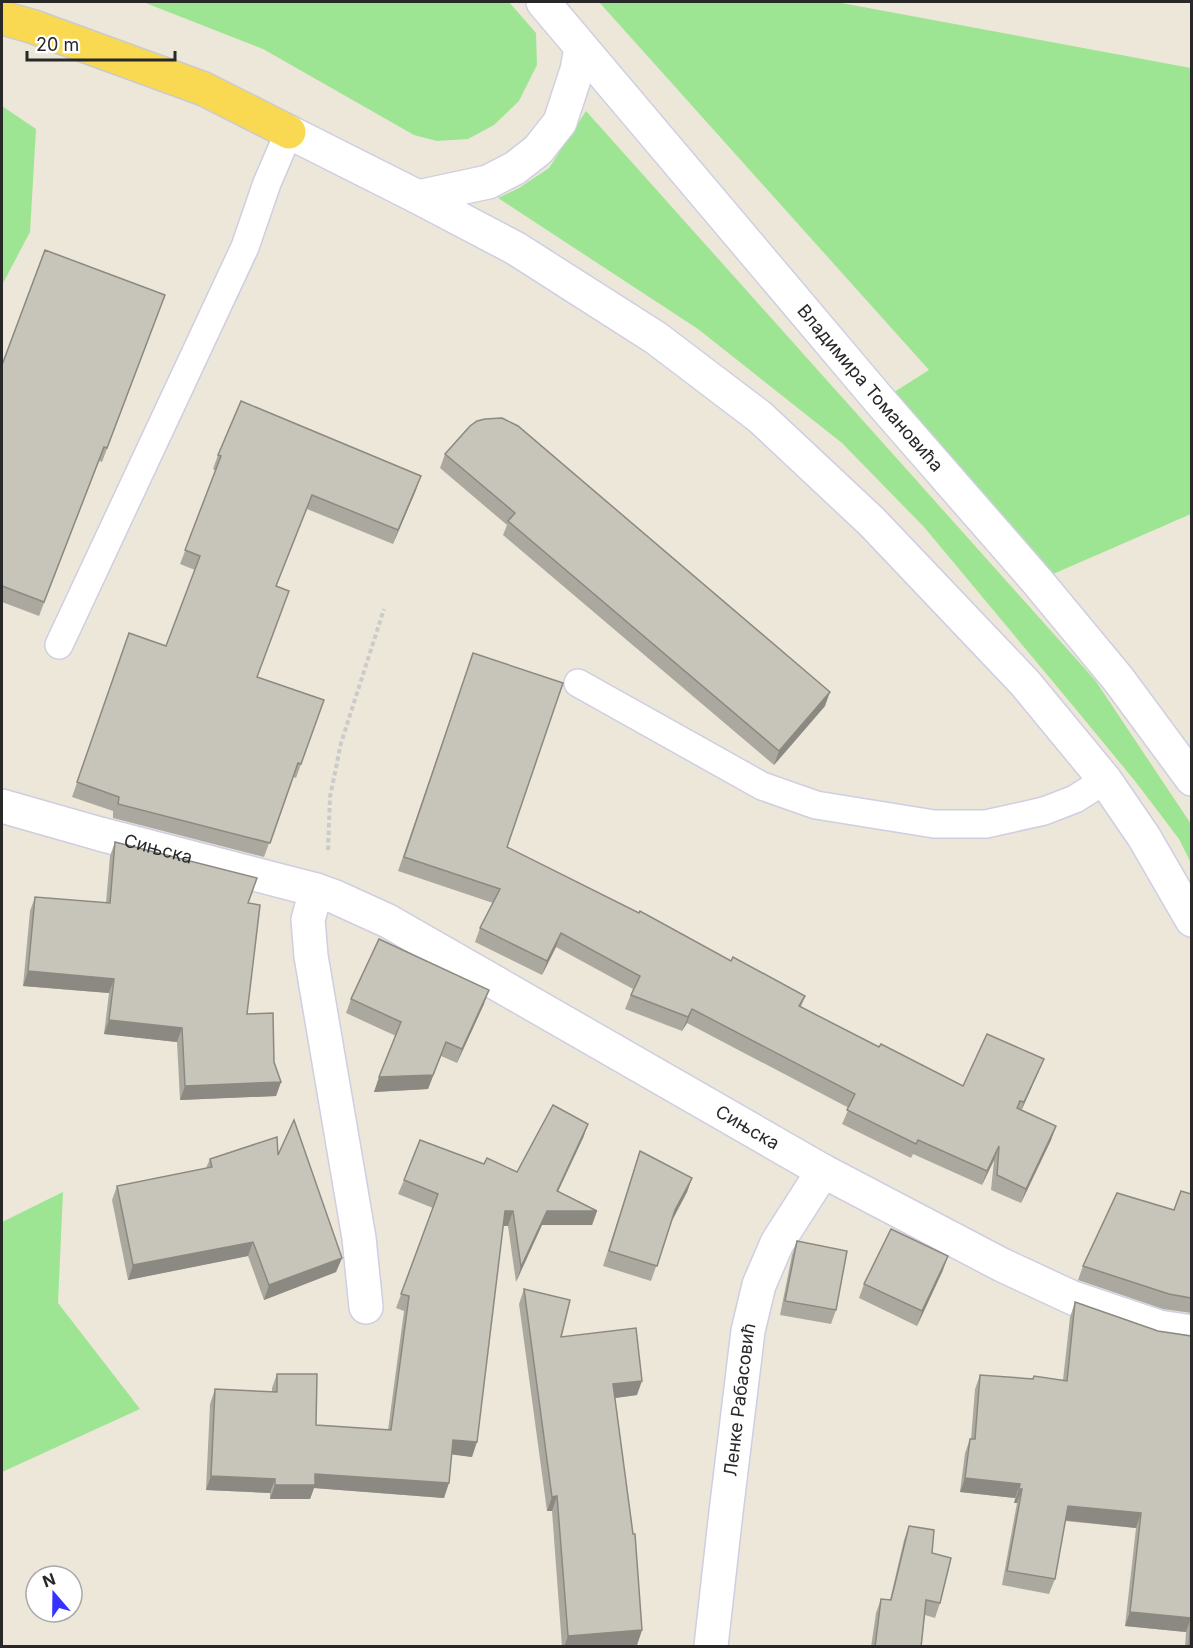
<svg xmlns="http://www.w3.org/2000/svg" width="1193" height="1648" viewBox="0 0 1193 1648" font-family="Inter,sans-serif">
<rect width="100%" height="100%" fill="#ece7d9"/>
<g fill="#9ee593">
<polygon points="143,2 509,2 536,33 537,65 519,101 494,125 468,139 437,141 414,135 263,49"/>
<polygon points="599,2 836,2 1191,68 1191,514 1037,581 880,401 929,370"/>
<polygon points="2,106 36,129 30,232 2,285"/>
<polygon points="586,111 1095,680 1191,824 1191,863 1179,839 1135,781 1074,707 924,527 842,443 698,329 498,198 519,188 549,168"/>
<polygon points="63,1192 58,1303 140,1409 2,1472 2,1222"/>
</g>
<g fill="none" stroke-linecap="round" stroke-linejoin="round">
<g stroke="#cfcee2" stroke-width="30">
<g id="service">
<polyline points="59,645 245,247 267,183 289,132"/>
<polyline points="578,683 762,786 816,805 934,824 986,824 1044,811 1075,799 1105,780"/>
</g>
</g>
<g stroke="#cfcee2" stroke-width="36">
<g id="minor">
<polyline points="289,132 418,197 515,248 656,338 760,417 872,522 1025,683 1105,780 1144,837 1192,920"/>
<path id="s1" d="M2,806L100,834L316,890L333,896L388,921L823,1171L1002,1265L1073,1298L1159,1327L1192,1332"/>
<polyline points="316,890 308,920 311,956 359,1238 366,1307"/>
<path id="s2" d="M711,1646L726,1512L748,1331L759,1285L777,1243L823,1171"/>
</g>
</g>
<g stroke="#cfcee2" stroke-width="36">
<g id="tertiary">
<path id="s3" d="M543,2L880,401L1037,581L1119,680L1192,779"/>
<polyline points="418,197 488,182 515,168 538,150 560,122 577,70 581,48"/>
</g>
</g>
<g stroke="#cbcbcb" stroke-width="36">
<polyline id="trunk" points="2,18 31,26 204,89 289,132"/>
</g>
<polyline stroke="#cbcbcb" stroke-width="4" stroke-dasharray="4.5 3" stroke-linecap="butt" points="328,850 330,797 341,743 384,609"/>
<use href="#service" stroke="#fff" stroke-width="27"/>
<use href="#minor" stroke="#fff" stroke-width="33"/>
<use href="#tertiary" stroke="#fff" stroke-width="33"/>
<use href="#trunk" stroke="#fad952" stroke-width="33"/>
</g>
<g fill="#aba99f">
<polygon points="165,295 102,462 99,461 39,616 2,602 2,365"/>
<polygon points="445,454 825,706 774,765 503,535 507,525 440,468"/>
<polygon points="218,455 416,490 393,544 307,509 276,586 257,677 301,764 296,778 293,777 264,857 113,818 113,811 72,797 129,633 166,646 195,570 180,564 216,471 213,469"/>
<polygon points="473,653 507,847 731,961 805,996 801,1007 879,1047 963,1086 1044,1059 1038,1073 1021,1110 1056,1126 1051,1140 1021,1203 991,1190 994,1160 982,1185 913,1154 911,1158 842,1124 849,1108 687,1023 682,1031 625,1009 633,989 556,947 542,975 475,942 480,928 493,903 398,871"/>
<polygon points="115,842 248,903 247,1014 274,1062 281,1082 276,1096 180,1100 177,1042 104,1034 109,993 23,986 30,911 35,897 106,903 110,856"/>
<polygon points="351,999 484,1004 457,1063 441,1056 428,1089 374,1092 396,1036 346,1013"/>
<polygon points="588,1124 583,1138 558,1192 597,1211 592,1225 542,1225 516,1282 508,1226 503,1226 472,1457 452,1454 444,1498 314,1488 310,1499 270,1499 270,1493 206,1490 210,1404 215,1389 272,1392 272,1388 277,1374 316,1425 388,1430 404,1311 396,1308 433,1208 398,1194 404,1180 484,1164 517,1172"/>
<polygon points="640,1151 692,1178 687,1192 672,1221 651,1281 603,1266"/>
<polygon points="278,1155 342,1258 336,1272 264,1300 248,1256 128,1280 112,1200 117,1186 206,1168 210,1159"/>
<polygon points="1191,1194 1191,1313 1163,1309 1078,1280 1083,1266 1174,1210"/>
<polygon points="797,1241 836,1310 831,1324 780,1315 792,1255"/>
<polygon points="943,1270 917,1326 859,1298 864,1284"/>
<polygon points="524,1289 561,1337 637,1395 615,1398 642,1630 637,1645 612,1647 562,1647 552,1511 547,1511 519,1304"/>
<polygon points="1075,1302 1158,1331 1191,1336 1191,1647 1185,1647 1186,1632 1125,1626 1136,1528 1065,1521 1055,1579 1049,1594 1002,1585 1017,1503 1014,1503 1015,1498 960,1492 965,1453 970,1439 971,1439 975,1389 980,1375 1033,1379 1034,1376 1063,1380 1070,1317"/>
<polygon points="909,1526 932,1553 940,1603 935,1618 925,1615 921,1647 871,1647 876,1613 881,1599 890,1600 904,1540"/>
</g>
<g fill="#8b8982">
<polygon points="421,476 416,490 393,544 398,530"/>
<polygon points="830,692 825,706 774,765 779,751"/>
<polygon points="561,933 556,947 542,975 547,961"/>
<polygon points="28,971 114,979 109,993 23,986"/>
<polygon points="489,990 484,1004 457,1063 462,1049"/>
<polygon points="692,1009 687,1023 682,1031 688,1017"/>
<polygon points="109,1020 182,1028 177,1042 104,1034"/>
<polygon points="446,1042 428,1089 374,1092 379,1077"/>
<polygon points="1044,1059 1038,1073 1019,1116 1024,1102"/>
<polygon points="281,1082 276,1096 180,1100 185,1086"/>
<polygon points="588,1124 583,1138 551,1205 557,1191"/>
<polygon points="1056,1126 1051,1140 1021,1203 1026,1189"/>
<polygon points="999,1146 994,1160 982,1185 987,1171"/>
<polygon points="692,1178 687,1192 670,1224 675,1210"/>
<polygon points="505,1211 513,1211 508,1226 500,1226"/>
<polygon points="547,1211 597,1211 592,1225 542,1225 516,1282 521,1267"/>
<polygon points="253,1242 248,1256 128,1280 133,1265"/>
<polygon points="948,1256 943,1270 917,1326 922,1311"/>
<polygon points="342,1258 336,1272 264,1300 269,1285"/>
<polygon points="642,1381 637,1395 608,1399 613,1384"/>
<polygon points="453,1440 477,1442 472,1457 448,1454"/>
<polygon points="315,1474 449,1483 444,1498 314,1488 310,1499 270,1499 275,1485"/>
<polygon points="211,1476 275,1479 270,1493 206,1490"/>
<polygon points="965,1478 1020,1484 1015,1498 960,1492"/>
<polygon points="1019,1489 1022,1489 1017,1503 1014,1503"/>
<polygon points="557,1496 552,1511 547,1511 552,1497"/>
<polygon points="1068,1506 1141,1513 1136,1528 1063,1520"/>
<polygon points="1130,1612 1191,1618 1186,1632 1125,1626"/>
<polygon points="642,1630 637,1645 612,1647 564,1647 568,1636"/>
</g>
<g fill="#c7c4b9" stroke="#8b8982" stroke-width="1.5">
<polygon points="45,250 165,295 107,448 104,447 44,602 2,586 2,365"/>
<polygon points="241,401 421,476 398,530 312,495 276,586 289,591 257,677 324,700 301,764 298,763 270,843 118,804 119,797 77,782 129,633 166,646 200,556 185,550 221,456 218,455"/>
<polygon points="502,418 518,426 830,692 779,751 508,521 515,513 445,454 470,426 477,421 485,419"/>
<polygon points="473,653 563,683 507,847 639,913 640,911 731,961 733,957 805,996 799,1006 879,1047 881,1044 963,1086 987,1034 1044,1059 1024,1102 1020,1101 1017,1108 1056,1126 1026,1189 997,1175 999,1146 987,1171 918,1140 916,1144 847,1110 855,1094 692,1009 688,1017 631,995 640,976 561,933 547,961 480,928 500,889 404,857"/>
<polygon points="115,842 257,878 248,903 260,905 247,1014 273,1013 274,1062 281,1082 185,1086 182,1028 109,1020 114,979 28,971 35,897 110,903"/>
<polygon points="379,939 489,990 462,1049 446,1042 433,1075 379,1077 401,1022 351,999"/>
<polygon points="553,1105 588,1124 557,1191 597,1211 547,1211 521,1267 513,1211 505,1211 477,1442 453,1440 449,1483 315,1474 315,1485 275,1485 275,1479 211,1476 215,1389 277,1392 277,1374 317,1374 316,1425 391,1430 409,1296 401,1294 438,1194 404,1180 420,1140 484,1164 487,1158 517,1172"/>
<polygon points="294,1120 342,1258 269,1285 253,1242 133,1265 117,1186 212,1167 210,1159 277,1137 278,1155"/>
<polygon points="640,1151 692,1178 675,1210 657,1266 609,1251"/>
<polygon points="1181,1191 1191,1194 1191,1298 1169,1294 1083,1266 1117,1193 1174,1210"/>
<polygon points="891,1229 948,1256 922,1311 864,1284"/>
<polygon points="797,1241 847,1251 836,1310 785,1301"/>
<polygon points="524,1289 570,1300 561,1337 636,1328 642,1381 613,1384 633,1534 635,1534 642,1630 568,1636 557,1496 552,1497"/>
<polygon points="1075,1302 1158,1331 1191,1336 1191,1647 1189,1647 1191,1618 1130,1612 1141,1513 1068,1506 1055,1579 1007,1571 1022,1489 1019,1489 1020,1484 965,1478 970,1439 975,1439 980,1375 1033,1379 1034,1376 1067,1381"/>
<polygon points="909,1526 934,1530 932,1553 951,1558 940,1603 926,1600 921,1647 875,1647 881,1599 891,1600"/>
</g>
<g text-anchor="middle" stroke-width="5" stroke-linejoin="round" paint-order="stroke">
<g font-size="18" fill="#282828" stroke="#fff">
<text dy="6" stroke="none"><textPath href="#s3" startOffset="506">Владимира Томановића</textPath></text>
<text dy="6" stroke="none"><textPath href="#s1" startOffset="162">Сињска</textPath></text>
<text dy="6" stroke="none"><textPath href="#s1" startOffset="818">Сињска</textPath></text>
<text dy="6" stroke="none"><textPath href="#s2" startOffset="248">Ленке Рабасовић</textPath></text>
</g>
</g>
<rect width="1193" height="1648" fill="none" stroke="#282828" stroke-width="6"/>
<g transform="translate(54 1594) rotate(340)"><circle r="28" fill="#ffffff" stroke="#a9a9a9" stroke-width="1.5"/>
<path d="M0-4.5L10 22L0 15L-10 22Z" fill="#3733ff"/>
<text y="-9" font-size="16" font-weight="bold" text-anchor="middle" fill="#282828">N</text>
</g>
<path d="M27 51v9h148v-9" fill="none" stroke="#282828" stroke-width="3"/>
<text x="36" y="51" font-size="18" fill="#282828" stroke="#ffffff" stroke-width="4.5" paint-order="stroke">20 m</text>
</svg>
